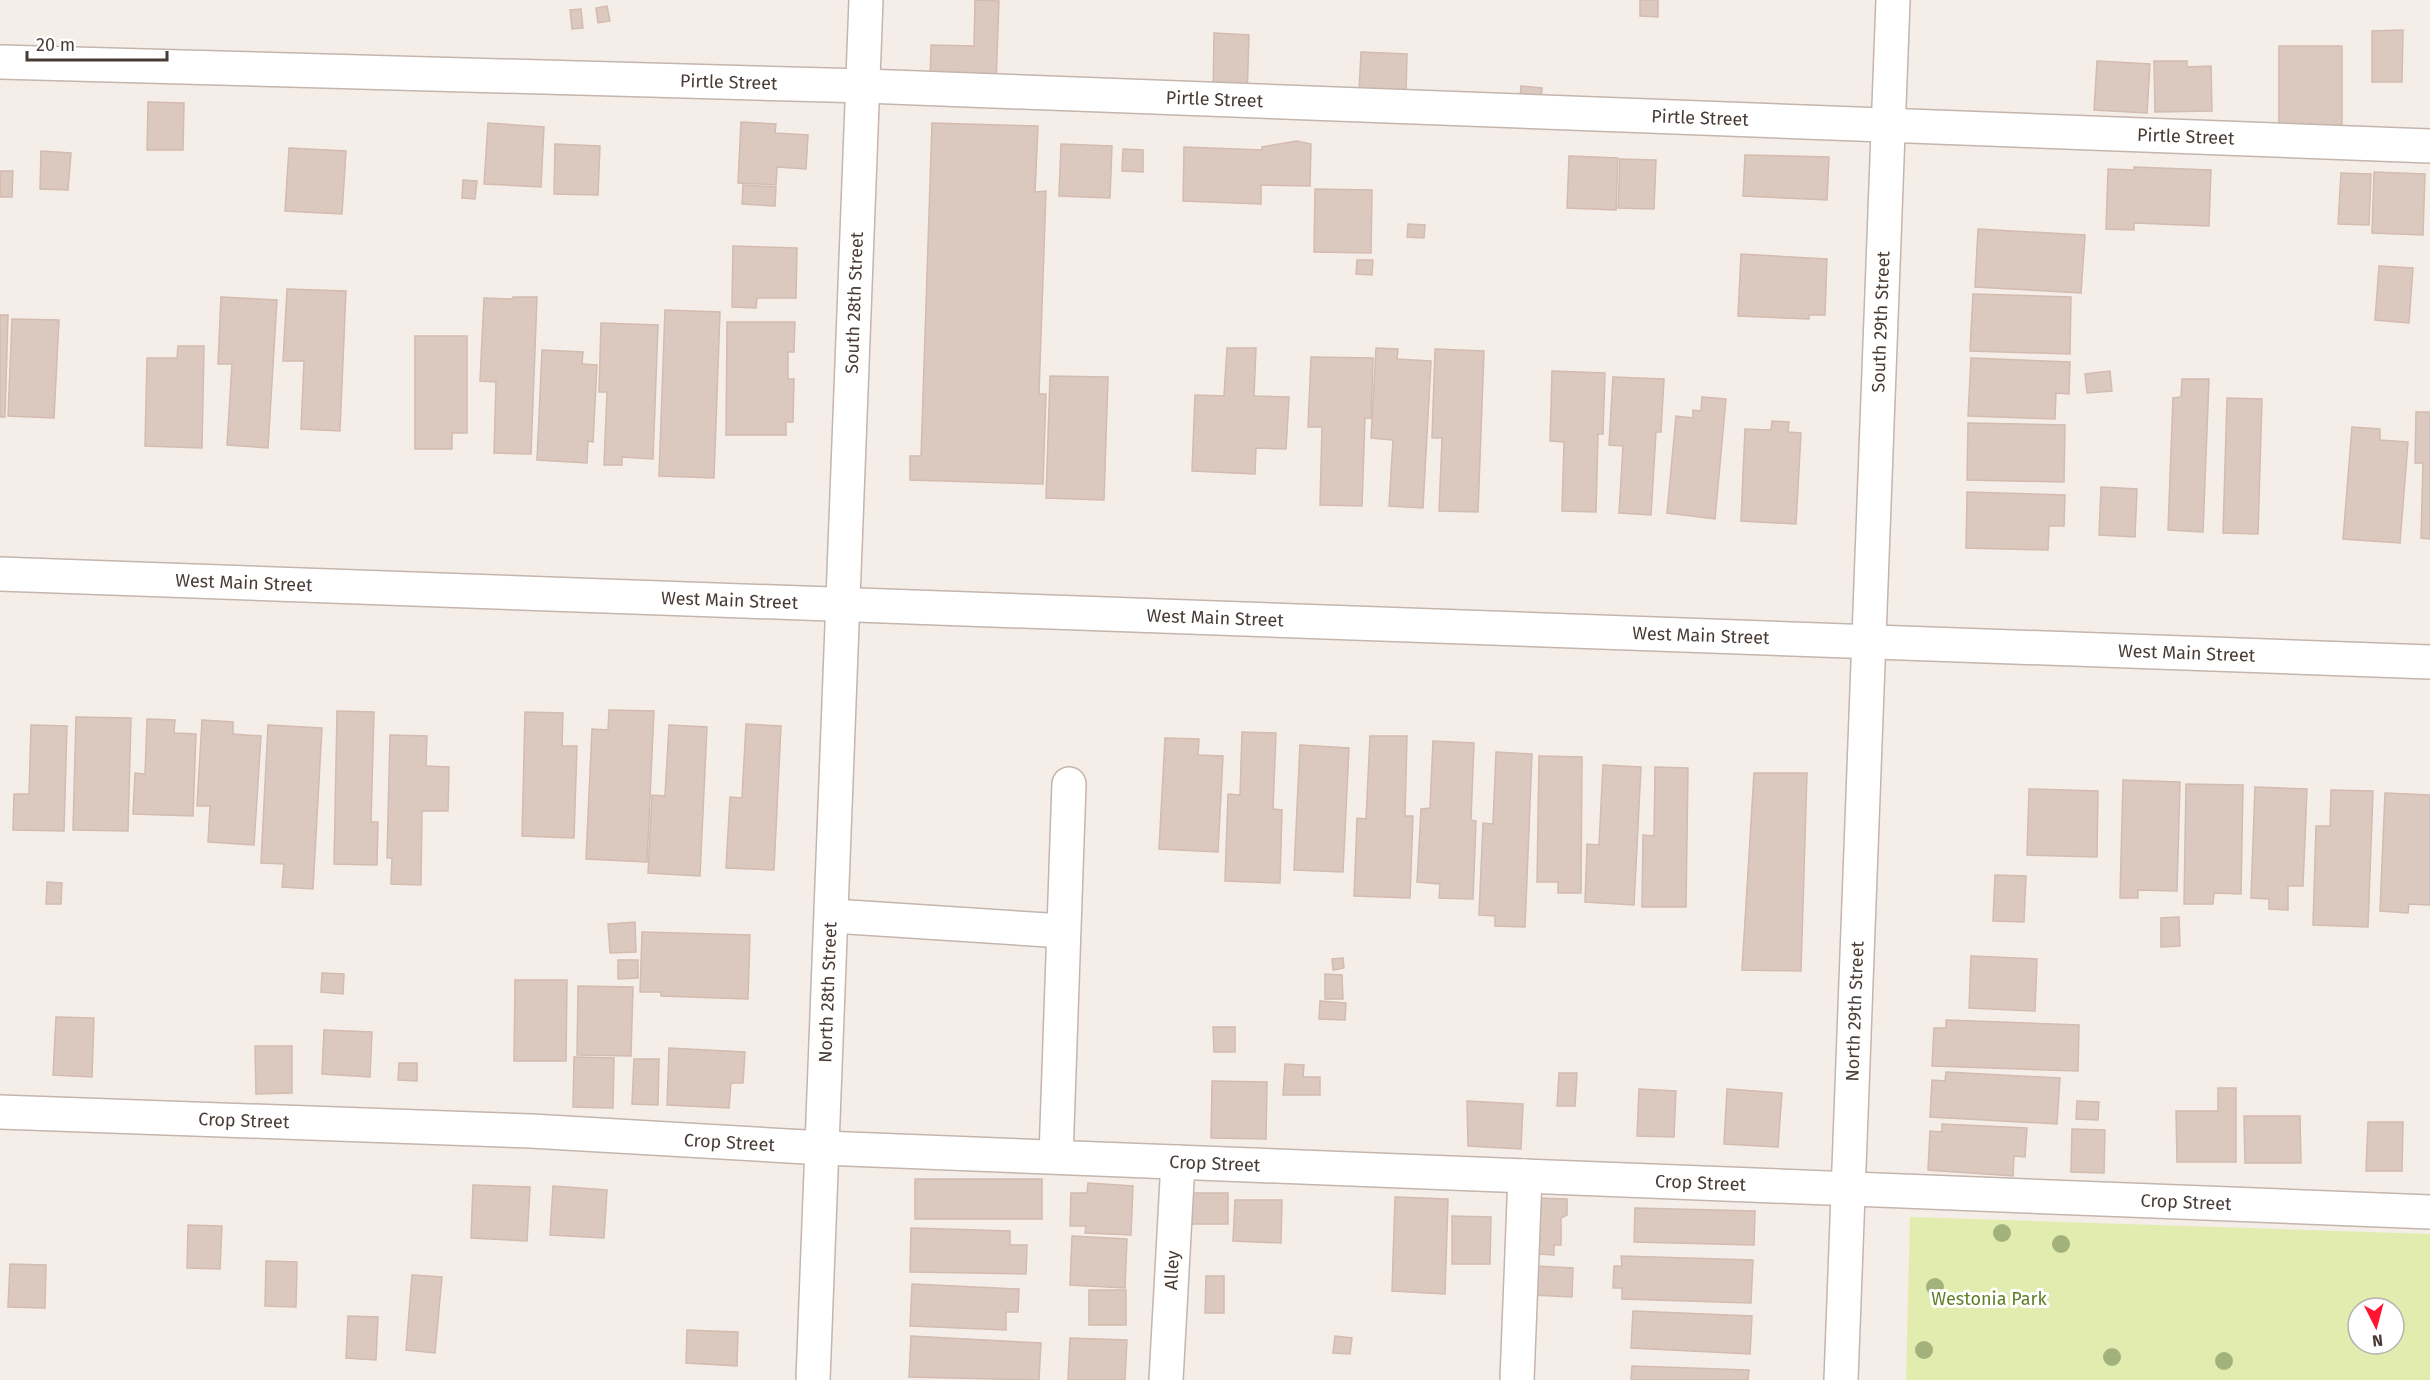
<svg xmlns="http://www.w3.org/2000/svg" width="2430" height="1380" viewBox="0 0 2430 1380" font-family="'Fira Sans',sans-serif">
<rect width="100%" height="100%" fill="#f5eee8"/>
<path fill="#e1ecae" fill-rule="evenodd" d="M1910,1217L2430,1234V1380H1906ZM2358,1308H2394V1344H2358Z"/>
<g fill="#dbc9c0" stroke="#d3bbaf" stroke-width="1.5">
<polygon points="975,0 999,1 996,84 930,81 931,45 974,46"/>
<polygon points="1640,0 1658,0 1658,17 1640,16"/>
<polygon points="607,6 610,21 598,23 596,8"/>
<polygon points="581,9 583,28 572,29 570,10"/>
<polygon points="2403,30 2402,82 2372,82 2372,31"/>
<polygon points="1214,33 1249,35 1247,99 1213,99"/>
<polygon points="2279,46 2342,46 2342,128 2279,127"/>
<polygon points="1361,52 1407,54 1406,93 1359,92"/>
<polygon points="2097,61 2150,64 2147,113 2094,110"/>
<polygon points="2154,61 2187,61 2187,67 2211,66 2212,111 2155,112"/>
<polygon points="1521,86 1542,88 1540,111 1519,109"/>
<polygon points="148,102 184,103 183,150 147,150"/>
<polygon points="741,122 776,124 775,133 808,135 806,169 777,167 776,185 738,183"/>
<polygon points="488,123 544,127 541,187 484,184"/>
<polygon points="932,123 1038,126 1035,192 1046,191 1039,394 1046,394 1043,484 910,480 910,456 921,456"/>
<polygon points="1297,141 1311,144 1310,186 1261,185 1261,204 1183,201 1184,147 1262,150 1262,147"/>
<polygon points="555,144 600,146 598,195 554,194"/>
<polygon points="1061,144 1112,146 1110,198 1059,196"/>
<polygon points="289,148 346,151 342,214 285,211"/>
<polygon points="1123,149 1143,150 1143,172 1122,171"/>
<polygon points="41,151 71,153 68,190 40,189"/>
<polygon points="1745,155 1829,157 1827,200 1743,196"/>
<polygon points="1569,156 1618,158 1616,210 1567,208"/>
<polygon points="1620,159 1656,160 1654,209 1618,208"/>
<polygon points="2134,167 2211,170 2209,226 2134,223 2134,230 2106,229 2108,169 2134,170"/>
<polygon points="0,171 13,171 12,197 0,197"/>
<polygon points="2374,172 2425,174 2423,235 2372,233"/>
<polygon points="2341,173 2371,174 2369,225 2338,224"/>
<polygon points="463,180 477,181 475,199 462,198"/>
<polygon points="743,185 776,187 775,206 742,204"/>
<polygon points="1315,189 1372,190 1371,253 1314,252"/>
<polygon points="1408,224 1425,225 1424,238 1407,237"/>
<polygon points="1978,229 2085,235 2081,293 1975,287"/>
<polygon points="733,246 797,248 796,298 757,298 756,308 732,307"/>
<polygon points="1741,254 1827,259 1825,315 1809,315 1809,319 1738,316"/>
<polygon points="1357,260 1373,260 1372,275 1356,274"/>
<polygon points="2379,266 2413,268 2409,323 2375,320"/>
<polygon points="287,289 346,291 340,431 301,429 304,361 283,361"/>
<polygon points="1973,294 2071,297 2070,354 1970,351"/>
<polygon points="221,297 277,300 268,448 227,445 232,364 218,364"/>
<polygon points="513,297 537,297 531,454 494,453 496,382 480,381 484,298 512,299"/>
<polygon points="665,310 720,312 714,478 659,476"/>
<polygon points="0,315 8,315 5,417 0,417"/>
<polygon points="12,319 59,320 54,418 8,416"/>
<polygon points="727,322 795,322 794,352 788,352 788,379 794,379 793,422 786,422 786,435 726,435"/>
<polygon points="601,323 658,325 653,459 622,457 622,465 604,465 607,392 599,392"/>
<polygon points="415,336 467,336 467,433 452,433 452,449 415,449"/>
<polygon points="178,346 204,346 202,448 145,446 147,358 177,358"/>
<polygon points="1227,348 1256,348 1254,396 1289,397 1286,449 1256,448 1255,474 1192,471 1195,395 1224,396"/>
<polygon points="1376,348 1398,349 1397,359 1431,361 1423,508 1389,506 1393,440 1371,438"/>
<polygon points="1435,349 1484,351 1478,512 1439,511 1442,438 1432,438"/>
<polygon points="542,350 583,352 582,364 597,365 593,442 588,441 587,463 537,460"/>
<polygon points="1311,357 1373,358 1371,418 1365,418 1362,506 1320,505 1322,427 1308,427"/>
<polygon points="1971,358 2070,362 2069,394 2056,393 2055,419 1968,416"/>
<polygon points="1552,371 1605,373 1603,434 1598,434 1596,512 1562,511 1564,442 1550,441"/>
<polygon points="2110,371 2112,391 2087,393 2085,374"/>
<polygon points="1050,376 1108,377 1104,500 1046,498"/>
<polygon points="1613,377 1664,379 1661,432 1656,432 1651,515 1619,513 1623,446 1609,445"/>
<polygon points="2182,379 2209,379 2203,532 2168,530 2173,398 2181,397"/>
<polygon points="1702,397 1726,399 1715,519 1667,513 1676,416 1693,418 1693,410 1701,411"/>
<polygon points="2227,398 2262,399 2258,534 2223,533"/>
<polygon points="2416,412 2430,412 2430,539 2421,538 2423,463 2415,463"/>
<polygon points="1772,421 1789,422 1788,432 1801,433 1796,524 1741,521 1745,429 1771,430"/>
<polygon points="1968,423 2065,425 2064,482 1967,480"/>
<polygon points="2352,427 2380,429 2380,440 2408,442 2400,543 2343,539"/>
<polygon points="2101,487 2137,489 2135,537 2099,535"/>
<polygon points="1967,492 2065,495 2064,526 2049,526 2048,550 1966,548"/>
<polygon points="609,710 654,711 647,862 586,859 592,729 608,730"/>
<polygon points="337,711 374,712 371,822 378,822 377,865 334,864"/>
<polygon points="525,712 563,713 562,746 577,746 574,838 522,836"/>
<polygon points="76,717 131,718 128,831 73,830"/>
<polygon points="147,719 175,720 174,733 196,734 193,816 133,814 135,773 145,774"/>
<polygon points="202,720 233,722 233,734 261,736 254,845 208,842 210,806 197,806"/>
<polygon points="746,724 781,726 774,870 726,868 730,797 742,798"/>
<polygon points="31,725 67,726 64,831 13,830 14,794 29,794"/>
<polygon points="268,725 322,728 313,889 282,887 284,864 261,863"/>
<polygon points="669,725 707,727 700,876 648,873 652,795 665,796"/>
<polygon points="1242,732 1276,733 1273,809 1282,810 1280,883 1225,881 1228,794 1240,795"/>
<polygon points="390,735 427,736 426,766 449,767 448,811 422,811 421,885 391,884 392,858 387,858"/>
<polygon points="1370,736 1407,736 1405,816 1413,816 1410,898 1354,896 1357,818 1366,819"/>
<polygon points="1165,738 1199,739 1198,755 1223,756 1218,852 1159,849"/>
<polygon points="1433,741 1474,743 1471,820 1476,821 1473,899 1439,898 1440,884 1417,882 1421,809 1430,808"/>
<polygon points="1300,745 1349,748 1343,872 1294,870"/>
<polygon points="1496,752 1532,754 1525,927 1495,926 1495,916 1479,915 1483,823 1493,824"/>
<polygon points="1539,756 1582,757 1581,893 1558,893 1558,882 1537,882"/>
<polygon points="1603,765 1641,767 1634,905 1585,902 1587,844 1599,845"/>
<polygon points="1655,767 1688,768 1686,907 1642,907 1643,835 1654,836"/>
<polygon points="1754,773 1807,773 1801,971 1742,970"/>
<polygon points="2123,780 2180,782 2177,891 2138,890 2138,898 2120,898"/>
<polygon points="2186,784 2243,785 2241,894 2214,893 2213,904 2184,904"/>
<polygon points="2255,787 2307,789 2303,886 2288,886 2288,910 2269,909 2269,899 2251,898"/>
<polygon points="2029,789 2098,791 2097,857 2027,855"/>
<polygon points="2331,790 2373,791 2368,927 2313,925 2316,826 2330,826"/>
<polygon points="2385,793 2430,795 2430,905 2409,904 2408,913 2380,911"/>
<polygon points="1995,875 2026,876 2024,922 1993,921"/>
<polygon points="47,882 62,883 61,904 46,904"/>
<polygon points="2179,917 2180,946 2161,947 2161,918"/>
<polygon points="635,922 636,952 610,953 608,924"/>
<polygon points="642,932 750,935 748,999 661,996 661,992 640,992"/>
<polygon points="1971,956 2037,959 2035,1011 1969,1008"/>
<polygon points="1343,958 1344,968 1333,970 1332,959"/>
<polygon points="618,960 638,960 638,978 618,979"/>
<polygon points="322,973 344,974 343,994 321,992"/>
<polygon points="1325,974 1342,975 1343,999 1325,999"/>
<polygon points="515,980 567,980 566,1061 514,1061"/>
<polygon points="578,986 633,987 631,1056 577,1055"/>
<polygon points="1320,1001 1346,1003 1345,1020 1319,1019"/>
<polygon points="56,1017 94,1018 92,1077 53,1075"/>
<polygon points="1946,1020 2079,1025 2078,1071 1932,1066 1934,1028 1946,1028"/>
<polygon points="1213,1027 1235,1027 1235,1052 1214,1052"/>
<polygon points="324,1030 372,1032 370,1077 322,1074"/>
<polygon points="255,1046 292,1046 292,1093 256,1094"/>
<polygon points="669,1048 745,1052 743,1083 731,1083 729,1108 667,1105"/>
<polygon points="574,1057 614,1058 613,1108 573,1107"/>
<polygon points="634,1059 659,1059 658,1105 632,1104"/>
<polygon points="399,1063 417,1063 417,1081 398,1080"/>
<polygon points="1285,1064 1304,1065 1303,1077 1320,1077 1320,1095 1283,1095"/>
<polygon points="1946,1072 2060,1078 2057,1124 1930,1117 1932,1080 1945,1081"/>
<polygon points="1559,1073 1577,1073 1575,1106 1557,1106"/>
<polygon points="1212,1081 1267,1082 1266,1139 1211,1138"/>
<polygon points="2218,1088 2236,1088 2236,1162 2177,1162 2176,1111 2218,1111"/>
<polygon points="1639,1089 1676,1091 1674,1137 1637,1136"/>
<polygon points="1727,1089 1782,1093 1778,1147 1724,1144"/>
<polygon points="1467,1101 1523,1104 1521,1149 1468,1146"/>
<polygon points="2077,1101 2099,1102 2098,1120 2076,1119"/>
<polygon points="2244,1116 2300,1116 2301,1163 2245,1163"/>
<polygon points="2368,1122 2403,1122 2402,1171 2366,1171"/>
<polygon points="1942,1124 2027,1128 2025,1157 2014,1156 2013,1176 1928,1170 1930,1131 1942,1132"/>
<polygon points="2072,1129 2105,1130 2104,1173 2071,1172"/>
<rect x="915" y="1179" width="127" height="40"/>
<polygon points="1088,1183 1133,1186 1131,1235 1085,1233 1086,1226 1070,1226 1071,1193 1087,1193"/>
<polygon points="473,1185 530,1187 527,1241 471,1238"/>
<polygon points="553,1186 607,1190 604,1238 550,1235"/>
<polygon points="1178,1193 1228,1193 1228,1224 1177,1224"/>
<polygon points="1395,1197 1448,1199 1445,1294 1392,1291"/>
<polygon points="1539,1198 1567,1199 1567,1215 1561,1218 1561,1245 1554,1245 1554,1255 1537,1254"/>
<polygon points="1235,1200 1282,1200 1281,1243 1233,1241"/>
<polygon points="1635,1208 1755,1211 1754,1245 1634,1242"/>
<polygon points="1452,1216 1491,1217 1490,1264 1452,1264"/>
<polygon points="188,1225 222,1226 220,1269 187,1268"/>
<polygon points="911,1228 1010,1231 1010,1245 1027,1245 1026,1274 910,1272"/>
<polygon points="1072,1236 1127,1239 1125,1288 1070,1285"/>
<polygon points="1621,1256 1753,1260 1751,1303 1622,1299 1622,1288 1613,1288 1614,1266 1622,1266"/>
<polygon points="266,1261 297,1262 296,1307 265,1306"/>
<polygon points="10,1264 46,1265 45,1308 8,1307"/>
<polygon points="1534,1266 1573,1268 1572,1297 1532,1295"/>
<polygon points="412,1275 442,1277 435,1353 406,1350"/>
<polygon points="1206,1276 1224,1276 1224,1313 1205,1313"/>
<polygon points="912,1284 1019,1289 1018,1312 1006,1312 1006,1330 910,1326"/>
<rect x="1089" y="1290" width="37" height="35"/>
<polygon points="1633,1311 1752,1316 1750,1354 1631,1348"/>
<polygon points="348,1316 378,1317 376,1360 346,1358"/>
<polygon points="687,1330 738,1332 737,1366 686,1363"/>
<polygon points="911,1336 1041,1343 1039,1380 909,1377"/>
<polygon points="1335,1336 1352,1338 1350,1354 1333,1353"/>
<polygon points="1070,1338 1127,1340 1125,1380 1068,1380"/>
<polygon points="1632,1366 1749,1370 1748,1380 1631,1380"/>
</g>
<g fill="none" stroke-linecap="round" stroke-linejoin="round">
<g stroke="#c4b5ad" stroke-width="36">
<g id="minor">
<path id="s1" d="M0,62L865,86L2430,146"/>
<path id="s2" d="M0,574L2430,662"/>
<polyline points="833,916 1063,931"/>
<path id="s3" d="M0,1112L531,1131L823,1148L2430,1212"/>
<polyline points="1056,1157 1069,784"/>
<path id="s4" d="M813,1380L866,0"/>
<path id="s5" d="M1166,1380L1178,1162"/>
<polyline points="1517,1380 1525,1176"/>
<path id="s6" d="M1841,1380L1893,0"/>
</g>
</g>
<use href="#minor" stroke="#fff" stroke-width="33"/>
</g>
<g fill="#a3b27c">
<circle cx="2002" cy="1233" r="9"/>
<circle cx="2061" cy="1244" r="9"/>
<circle cx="1935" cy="1287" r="9"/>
<circle cx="1924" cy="1350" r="9"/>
<circle cx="2112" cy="1357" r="9"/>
<circle cx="2224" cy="1361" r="9"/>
</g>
<g text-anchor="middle" stroke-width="6" stroke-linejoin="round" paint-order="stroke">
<g font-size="18" fill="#493c36" stroke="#fff">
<text dy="6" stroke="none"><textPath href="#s1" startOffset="729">Pirtle Street</textPath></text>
<text dy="6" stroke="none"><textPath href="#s1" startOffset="1215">Pirtle Street</textPath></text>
<text dy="6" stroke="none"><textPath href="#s1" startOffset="1701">Pirtle Street</textPath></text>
<text dy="6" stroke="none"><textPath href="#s1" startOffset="2187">Pirtle Street</textPath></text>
<text dy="6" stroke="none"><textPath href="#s4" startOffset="1078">South 28th Street</textPath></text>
<text dy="6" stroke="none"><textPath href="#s6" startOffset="1059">South 29th Street</textPath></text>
<text dy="6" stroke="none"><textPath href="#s2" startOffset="244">West Main Street</textPath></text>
<text dy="6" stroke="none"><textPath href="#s2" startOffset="730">West Main Street</textPath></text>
<text dy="6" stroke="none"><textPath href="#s2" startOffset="1216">West Main Street</textPath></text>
<text dy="6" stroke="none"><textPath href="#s2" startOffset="1702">West Main Street</textPath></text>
<text dy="6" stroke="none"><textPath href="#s2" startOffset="2188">West Main Street</textPath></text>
<text dy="6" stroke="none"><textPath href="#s4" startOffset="388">North 28th Street</textPath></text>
<text dy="6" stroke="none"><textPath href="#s6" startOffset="369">North 29th Street</textPath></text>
<text dy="6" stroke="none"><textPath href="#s3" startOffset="244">Crop Street</textPath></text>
<text dy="6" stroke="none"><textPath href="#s3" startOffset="730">Crop Street</textPath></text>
<text dy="6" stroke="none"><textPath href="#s3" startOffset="1216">Crop Street</textPath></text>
<text dy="6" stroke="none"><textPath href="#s3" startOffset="1702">Crop Street</textPath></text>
<text dy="6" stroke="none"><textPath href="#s3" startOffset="2188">Crop Street</textPath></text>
<text dy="6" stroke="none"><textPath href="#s5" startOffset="110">Alley</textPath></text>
</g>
<g font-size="18" fill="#608024" stroke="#fff">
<text x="1989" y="1305">Westonia Park</text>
</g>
</g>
<g transform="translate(2376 1326) rotate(174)"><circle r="28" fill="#ffffff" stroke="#b6b1af" stroke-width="1.5"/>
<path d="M0-4.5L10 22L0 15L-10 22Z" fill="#ff1532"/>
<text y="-9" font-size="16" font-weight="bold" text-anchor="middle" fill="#493c36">N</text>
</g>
<path d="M27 51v9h140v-9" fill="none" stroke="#493c36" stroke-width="3"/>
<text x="36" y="51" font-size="18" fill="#493c36" stroke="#ffffff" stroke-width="4.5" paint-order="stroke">20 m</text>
</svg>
